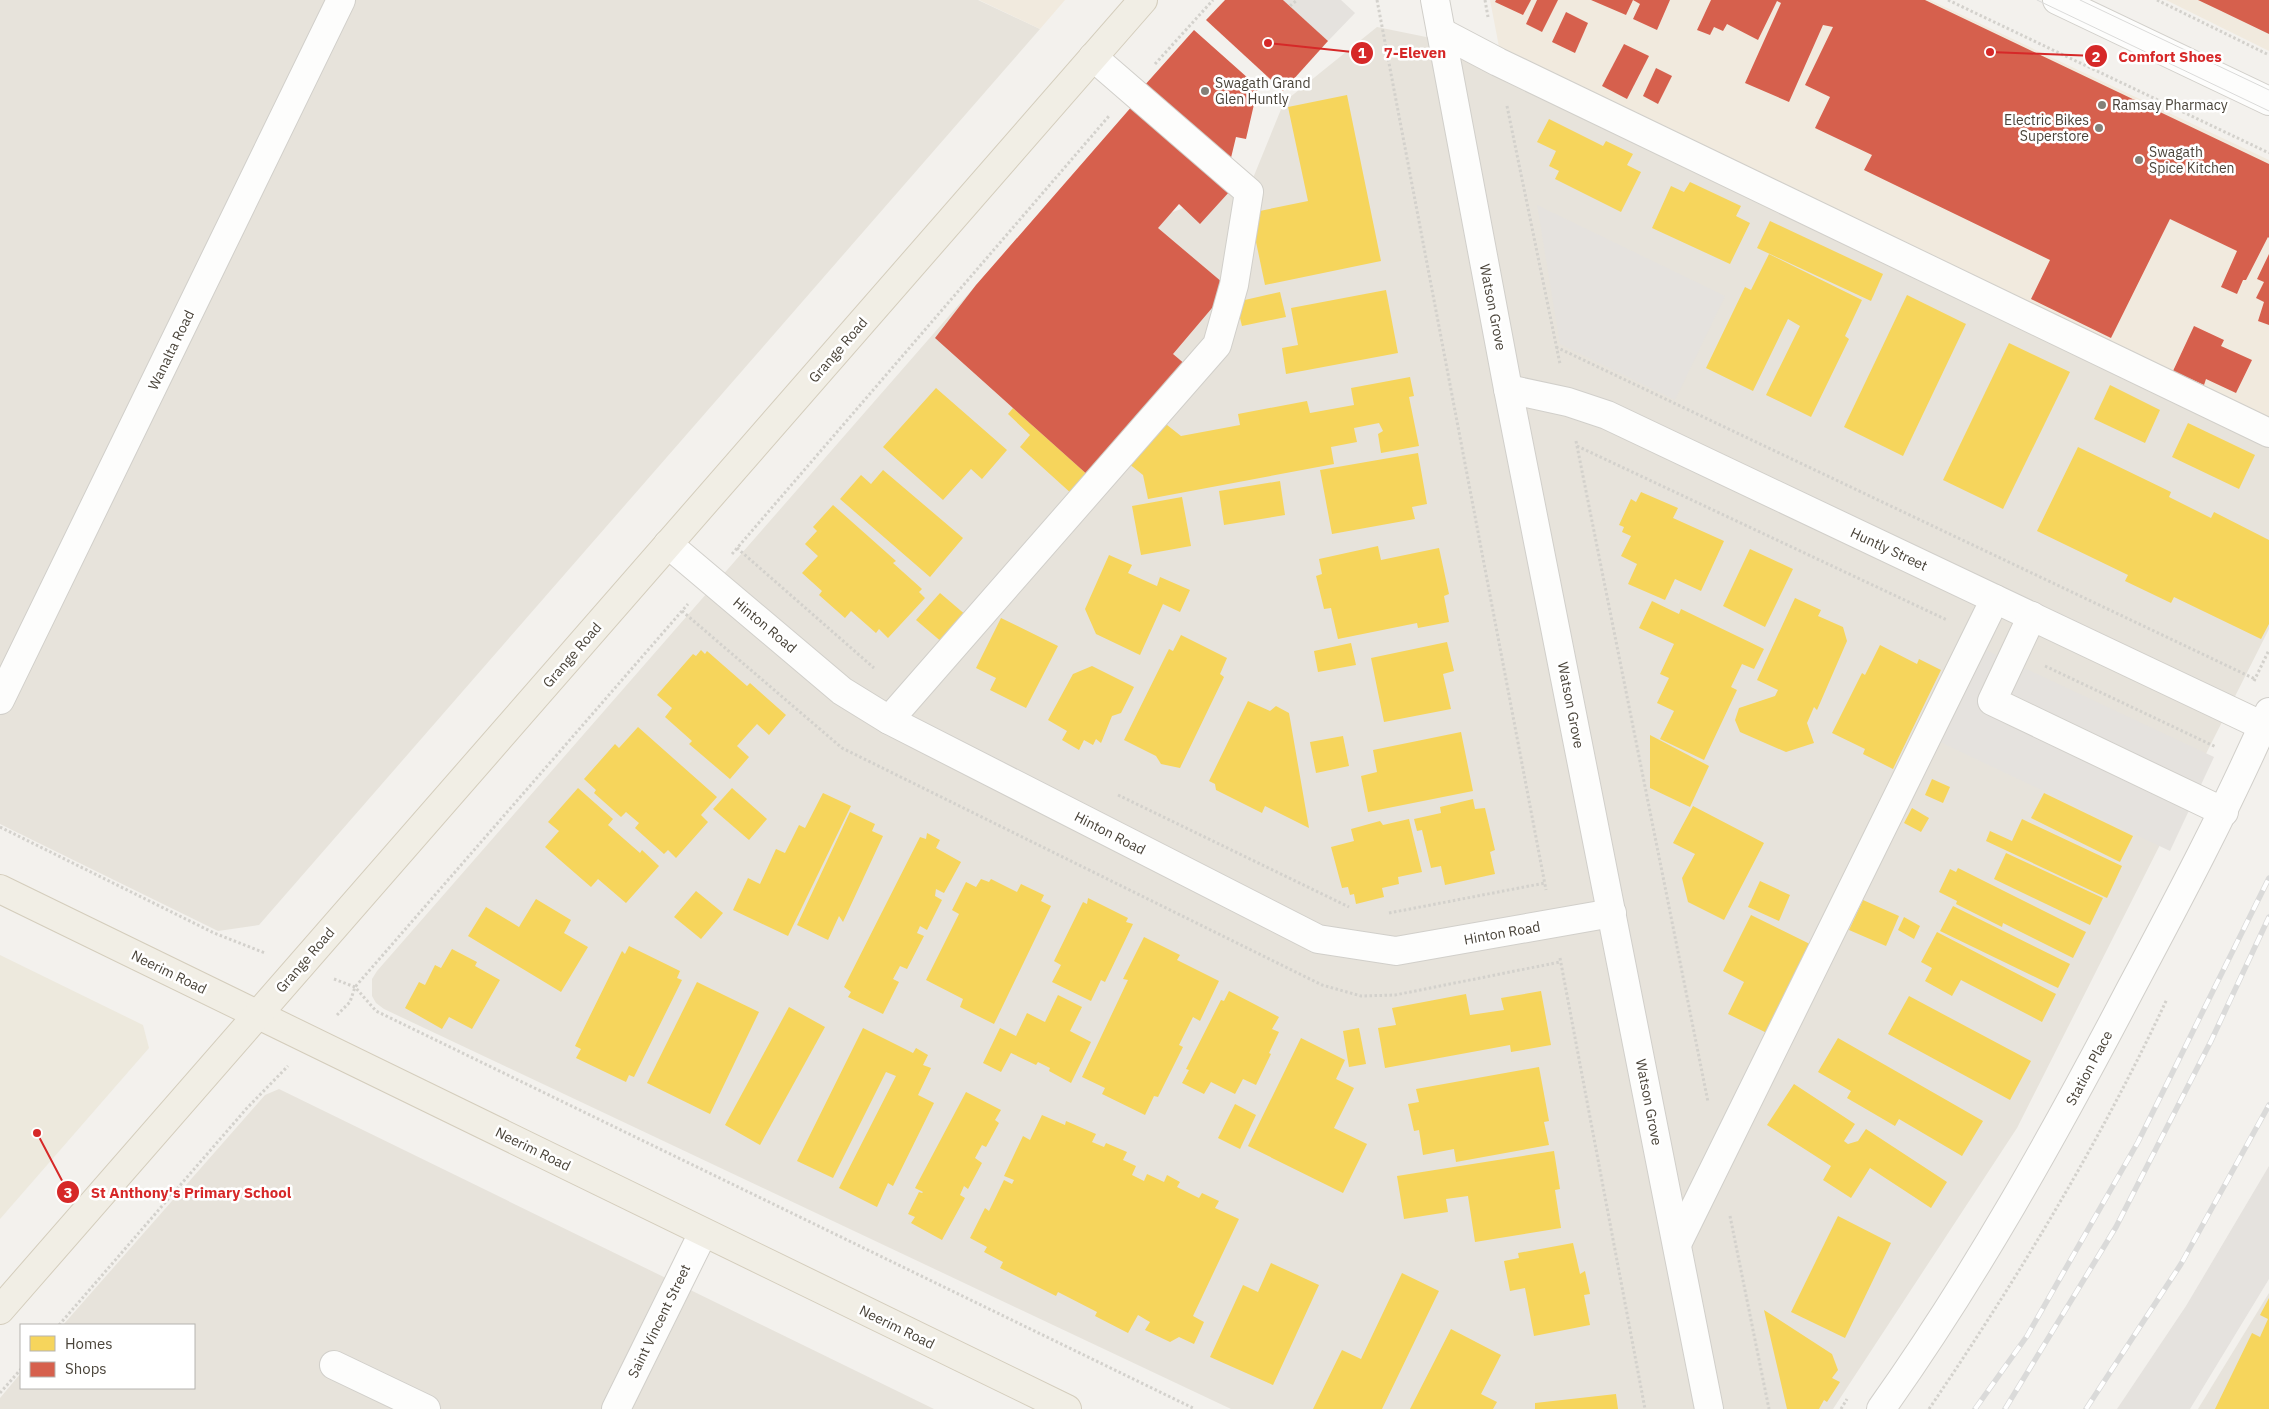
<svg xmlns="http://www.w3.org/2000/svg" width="2269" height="1409" viewBox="0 0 2269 1409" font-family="'IBM Plex Sans',sans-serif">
<rect width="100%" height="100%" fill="#f3f1ed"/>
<g fill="#e7e3db">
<polygon points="0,0 978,0 1040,29 259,925 218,931 0,824"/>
<polygon points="1377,27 1500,52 2269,420 2269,629 2017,1128 1833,1409 1231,1409 384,1009 376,1003 372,996 372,979 377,971 976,285 1251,183 1284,102"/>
<polygon points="279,1089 934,1409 0,1409 0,1398 21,1373 21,1388 194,1388 194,1325 63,1325 265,1095"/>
<polygon points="2269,1293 2269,1409 2198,1409"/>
</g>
<g fill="#f1eade">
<polygon points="979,0 1065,0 1040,29"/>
<polygon points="1490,0 1930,0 2269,160 2269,420 1500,52"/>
<polygon points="2166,0 2269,0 2269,51"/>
</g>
<polygon fill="#ede9dd" points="0,955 143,1025 149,1048 0,1219"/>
<g fill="#e5e2de">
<polygon points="1283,0 1341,0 1355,13 1328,41"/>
<polygon points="1537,205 1725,296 1675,400 1560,344"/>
<polygon points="1984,649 2214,757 2170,851 1940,742"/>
<polygon points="2269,1166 2269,1279 2190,1409 2117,1409 2186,1306"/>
</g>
<g fill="#f6d55c">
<polygon points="1347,95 1381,261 1265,285 1250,213 1308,201 1288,107"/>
<polygon points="1549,119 1603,146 1606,141 1633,154 1627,165 1641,172 1621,212 1555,179 1559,171 1549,166 1556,151 1537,142"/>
<polygon points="1690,182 1741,206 1736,216 1750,223 1730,264 1652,228 1671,186 1684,192"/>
<polygon points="1770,221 1883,274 1871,301 1757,248"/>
<polygon points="1769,254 1862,300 1845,336 1849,339 1811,417 1766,395 1800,326 1788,319 1753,391 1706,368 1745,287 1751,290"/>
<polygon points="1386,290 1398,353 1286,374 1282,348 1298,345 1291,308"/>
<polygon points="1280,292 1286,317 1242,326 1236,302"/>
<polygon points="1907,295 1966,324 1903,456 1844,427"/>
<polygon points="2009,343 2070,372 2003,509 1943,480"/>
<polygon points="1410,377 1414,396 1409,397 1419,446 1381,453 1378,434 1383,431 1379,423 1354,428 1357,442 1331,447 1334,464 1148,499 1143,475 1128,463 1162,421 1181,436 1240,425 1238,414 1307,401 1310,413 1354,405 1351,388"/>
<polygon points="2110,385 2160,410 2145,443 2094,419"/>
<polygon points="936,388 1007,450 982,479 971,469 943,500 883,447"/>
<polygon points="1013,408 1090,477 1073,495 1020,447 1030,435 1008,414"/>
<polygon points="2188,423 2255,455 2239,489 2172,457"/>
<polygon points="2078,447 2171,492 2169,497 2211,518 2214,512 2269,540 2269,624 2261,639 2174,597 2171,603 2125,581 2128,575 2037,531"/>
<polygon points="1418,453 1427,504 1412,507 1415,519 1332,534 1320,470"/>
<polygon points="883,470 963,538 930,577 840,499 861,475 871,484"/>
<polygon points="1280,481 1285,515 1224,525 1219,491"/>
<polygon points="1641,492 1678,508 1673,518 1724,541 1701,591 1675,579 1665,600 1628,584 1637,564 1621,556 1631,536 1622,532 1624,527 1619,525 1631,499 1636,502"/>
<polygon points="1182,497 1191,546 1141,555 1132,506"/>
<polygon points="833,505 896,561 893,563 922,589 919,592 925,598 888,638 879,629 876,633 851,611 845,618 819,595 822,591 802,573 818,556 805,544 817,531 813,527"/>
<polygon points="1378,546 1381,560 1439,548 1449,594 1444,596 1449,622 1418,628 1417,623 1338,639 1331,608 1324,609 1316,576 1322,574 1319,559"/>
<polygon points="1750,549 1793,569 1765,627 1723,606"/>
<polygon points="1109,555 1132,565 1128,573 1157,586 1160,577 1190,590 1180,612 1163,604 1140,655 1096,634 1085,609"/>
<polygon points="940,593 967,616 943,643 916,620"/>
<polygon points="1795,598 1821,610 1818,616 1843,627 1847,641 1817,710 1814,707 1807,723 1814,743 1786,752 1740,732 1735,720 1739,708 1775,696 1778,690 1757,680"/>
<polygon points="1652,601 1679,614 1681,609 1764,649 1754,669 1742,664 1731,687 1737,690 1704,760 1660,739 1674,711 1657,703 1669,678 1660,674 1674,644 1639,628"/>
<polygon points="1001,618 1058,646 1026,708 990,690 996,678 976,668"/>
<polygon points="1181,635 1227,658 1220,674 1224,677 1180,768 1161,764 1156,756 1124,740 1169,649 1173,651"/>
<polygon points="1447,642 1454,671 1443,674 1451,709 1384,722 1371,658"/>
<polygon points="1351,643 1356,665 1318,672 1314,651"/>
<polygon points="1880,645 1917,664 1919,659 1941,670 1893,769 1863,754 1865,749 1832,733 1862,673 1865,675"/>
<polygon points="701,650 705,654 707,651 747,686 750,683 786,715 769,735 757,724 737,746 749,757 730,779 689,744 692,741 665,717 672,708 657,695 693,654 696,656"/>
<polygon points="1092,666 1134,687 1121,713 1112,716 1101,743 1096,739 1093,745 1084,740 1079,750 1062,740 1067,731 1048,720 1073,674"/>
<polygon points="1248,701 1270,711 1276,706 1289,713 1309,828 1265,806 1262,813 1216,790 1215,784 1209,781"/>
<polygon points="638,727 717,797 701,815 708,822 676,858 668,850 664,854 635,828 639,823 626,812 621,817 594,793 596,790 584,779 615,744 619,748"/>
<polygon points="1461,732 1473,791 1368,812 1361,776 1377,772 1373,750"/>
<polygon points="1650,735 1709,766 1690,807 1650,788"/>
<polygon points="1343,736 1349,766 1316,773 1310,742"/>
<polygon points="1932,779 1950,787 1943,803 1925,795"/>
<polygon points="578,788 613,819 608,825 640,853 642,850 659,866 626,903 598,879 591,887 545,847 559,831 548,822"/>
<polygon points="732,788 767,819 749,840 713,809"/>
<polygon points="823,793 851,806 788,936 733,910 748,878 760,884 776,849 785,853 799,825 805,828"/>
<polygon points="2044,793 2133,836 2120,862 2031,818"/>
<polygon points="1473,799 1475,809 1485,808 1495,850 1490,852 1495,874 1445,885 1441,866 1431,868 1422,830 1417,831 1414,819 1441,813 1440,807"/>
<polygon points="1693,806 1764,843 1724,920 1688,902 1682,878 1695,854 1673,843"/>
<polygon points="1912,808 1929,818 1921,832 1904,823"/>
<polygon points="850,812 875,824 872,831 883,836 843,922 839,916 828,940 797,925"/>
<polygon points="1409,819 1422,872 1398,877 1399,884 1382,888 1384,897 1356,904 1354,894 1350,895 1348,887 1342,888 1331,847 1354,841 1351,829 1380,821 1383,825"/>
<polygon points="2022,819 2122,866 2107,898 1986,841 1990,831 2012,841"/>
<polygon points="927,833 940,840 936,848 961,862 944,893 936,889 935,896 942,900 927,930 920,926 917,933 924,936 907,969 900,966 893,979 899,982 883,1014 848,997 851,992 844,987 920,837 926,839"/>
<polygon points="2006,853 2103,898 2090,925 1994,879"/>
<polygon points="1958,868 2086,932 2073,958 2003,923 2002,927 1956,904 1957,901 1939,892 1950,869 1956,872"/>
<polygon points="981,879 989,882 991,879 1017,892 1021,884 1044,895 1041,901 1051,906 994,1024 960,1007 963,999 926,980 959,914 952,910 966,882 976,887"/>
<polygon points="1760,881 1790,895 1779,921 1748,907"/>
<polygon points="696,891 723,913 701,939 674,917"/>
<polygon points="1088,898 1128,918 1126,922 1133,924 1105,982 1101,980 1091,1001 1052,982 1061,965 1054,961 1083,902 1087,904"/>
<polygon points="536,899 571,920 564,933 588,947 561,992 468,936 486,907 519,927"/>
<polygon points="1863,900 1899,916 1886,946 1849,930"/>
<polygon points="1953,906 2070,964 2058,988 1940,931"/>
<polygon points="1751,915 1816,947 1771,1035 1728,1014 1744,982 1723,971"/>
<polygon points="1904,917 1920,926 1914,939 1898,930"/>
<polygon points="1937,932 2056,994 2042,1022 1961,980 1952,996 1925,981 1932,968 1921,962"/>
<polygon points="1144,937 1180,955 1177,960 1219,981 1200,1021 1193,1017 1179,1045 1183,1047 1158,1097 1154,1096 1145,1115 1102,1094 1105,1088 1082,1077 1128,980 1123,979"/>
<polygon points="629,946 680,971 677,978 682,980 634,1077 629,1075 626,1082 576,1058 581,1049 575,1046 622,951 625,954"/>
<polygon points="452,949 477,962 475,966 500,980 472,1029 449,1017 442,1029 405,1008 419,982 425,985 435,965 441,968"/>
<polygon points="697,982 759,1012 710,1114 647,1083"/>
<polygon points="1229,991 1279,1017 1272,1029 1279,1032 1269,1053 1271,1054 1256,1085 1243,1079 1235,1094 1211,1082 1204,1094 1182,1083 1189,1070 1186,1069 1221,1000 1224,1001"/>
<polygon points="1541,991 1551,1045 1511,1052 1510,1045 1385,1068 1378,1028 1396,1025 1392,1008 1466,994 1470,1015 1504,1010 1501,998"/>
<polygon points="1058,995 1082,1007 1070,1031 1091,1042 1071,1083 1049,1071 1050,1068 1038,1062 1036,1065 1011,1053 1001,1072 983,1063 1000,1028 1016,1036 1027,1013 1045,1022"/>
<polygon points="1909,996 2031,1061 2010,1100 1888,1034"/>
<polygon points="789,1007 825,1027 760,1145 725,1125"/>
<polygon points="863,1028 913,1053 916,1048 928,1055 923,1065 931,1068 918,1095 934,1103 893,1186 888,1183 877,1207 839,1188 896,1076 886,1072 833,1178 797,1161"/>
<polygon points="1359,1028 1366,1064 1349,1067 1343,1031"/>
<polygon points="1301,1038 1345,1060 1336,1079 1354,1088 1334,1128 1367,1144 1343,1193 1248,1146"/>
<polygon points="1838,1038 1983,1121 1962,1156 1899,1119 1895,1126 1847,1098 1851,1091 1818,1072"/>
<polygon points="1539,1067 1549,1121 1544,1122 1549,1145 1456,1162 1454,1149 1423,1155 1419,1130 1414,1131 1408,1104 1419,1102 1416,1089"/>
<polygon points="1794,1084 1855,1124 1844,1141 1848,1144 1858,1141 1866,1129 1947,1182 1931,1208 1870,1168 1851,1198 1823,1180 1831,1166 1767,1125"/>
<polygon points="966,1092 1001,1110 995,1120 999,1123 986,1147 982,1145 975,1158 982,1163 968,1189 964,1186 960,1195 965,1198 942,1240 911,1223 915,1217 908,1214 919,1192 922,1193 923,1192 915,1188"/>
<polygon points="1235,1104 1256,1115 1240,1149 1218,1138"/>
<polygon points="1042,1115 1065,1125 1066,1121 1096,1134 1092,1142 1104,1147 1106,1143 1127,1152 1123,1160 1136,1166 1132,1175 1144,1181 1147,1174 1164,1182 1167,1175 1180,1182 1177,1187 1199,1198 1202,1193 1219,1201 1215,1208 1239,1219 1193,1316 1204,1322 1194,1344 1179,1337 1170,1342 1145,1330 1150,1322 1138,1315 1128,1333 1095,1316 1097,1312 1058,1292 1056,1296 1000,1268 1003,1262 984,1252 987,1247 970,1238 985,1208 989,1211 1004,1180 1012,1184 1014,1180 1004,1176 1023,1136 1030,1140"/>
<polygon points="1554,1151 1560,1189 1555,1190 1561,1228 1475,1242 1468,1196 1446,1199 1448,1212 1404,1219 1397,1176"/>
<polygon points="1838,1216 1891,1243 1845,1338 1791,1312"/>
<polygon points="1573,1243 1580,1274 1585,1271 1590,1294 1584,1295 1590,1325 1534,1336 1525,1288 1510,1291 1504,1261 1519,1258 1518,1253"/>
<polygon points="1271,1263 1319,1285 1273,1385 1210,1357 1243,1285 1258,1292"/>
<polygon points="1402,1273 1439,1291 1382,1409 1313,1409 1342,1350 1361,1359"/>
<polygon points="2269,1298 2269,1409 2215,1409 2252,1333 2260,1337 2268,1319 2260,1315"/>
<polygon points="1764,1310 1832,1354 1838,1370 1832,1378 1840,1382 1827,1402 1824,1400 1819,1409 1787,1409"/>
<polygon points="1451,1329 1501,1355 1481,1394 1497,1402 1493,1409 1410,1409"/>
<polygon points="1616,1394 1618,1409 1535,1409 1535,1403"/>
</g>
<g fill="#d6604d">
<polygon points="1225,0 1283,0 1328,41 1283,91 1206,20"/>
<polygon points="1496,0 1531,0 1523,15 1495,2"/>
<polygon points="1537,0 1558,0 1542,32 1526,24"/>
<polygon points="1591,0 1670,0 1657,30 1633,19 1640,4 1633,0 1626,15"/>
<polygon points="1711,0 1925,0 2269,164 2269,238 2268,237 2246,280 2243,280 2237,294 2221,287 2237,251 2170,219 2111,338 2031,299 2050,260 1864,170 1872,155 1815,128 1830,97 1805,85 1833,27 1823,25 1789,102 1745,83 1781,3 1777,1 1758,40 1727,24 1723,31 1714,27 1710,35 1697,30"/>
<polygon points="2198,0 2269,0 2269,34 2217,9"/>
<polygon points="1566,12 1588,23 1575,53 1552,42"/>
<polygon points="1194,30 1258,87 1246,139 1236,137 1230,162 1144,86"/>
<polygon points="1624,44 1649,56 1627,99 1602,86"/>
<polygon points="1656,68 1672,76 1658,104 1643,96"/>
<polygon points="1133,105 1230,191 1200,224 1179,204 1158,228 1229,288 1173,354 1186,365 1090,477 935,338 976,285"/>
<polygon points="2269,254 2269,325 2258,321 2264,302 2256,298 2264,282 2257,279"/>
<polygon points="2194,326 2224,340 2221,346 2252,360 2236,393 2206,379 2204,385 2173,371"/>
</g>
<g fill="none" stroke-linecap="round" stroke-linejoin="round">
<g stroke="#d1cfca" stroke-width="30">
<g id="minor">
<polyline points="1435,0 1508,389 1709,1409"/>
<polyline points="2057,0 2269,101"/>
<polyline points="1441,32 1498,62 2269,433"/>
<polyline points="1508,389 1568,402 1607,415 2263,726"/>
<polyline points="668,544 842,691 889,720 1318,939 1396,951 1612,913"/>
<polyline points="2032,616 1992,701 2224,812"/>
<polyline points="0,700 341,0"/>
<polyline points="889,720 1217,345 1234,285 1249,192 1093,57"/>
<polyline points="1677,1244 1995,599"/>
<polyline points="334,1365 426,1409"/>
<polyline points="616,1409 703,1233"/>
<path d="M1881,1409C1975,1277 2054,1135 2129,992C2178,900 2227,808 2269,712"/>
</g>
</g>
<g stroke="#d4cdbc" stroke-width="30">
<g id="major">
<polyline points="0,889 1067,1409"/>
<polyline points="0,1310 1143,0"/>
</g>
</g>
<g stroke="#d3d1cc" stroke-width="3" stroke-dasharray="2.5 2.5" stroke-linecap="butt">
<polyline points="1377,0 1546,890"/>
<polyline points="1485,0 1488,17"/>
<polyline points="1948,0 2269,153"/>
<polyline points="2157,0 2269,55"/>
<polyline points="1290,6 1297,0"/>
<polyline points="1155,64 1213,0"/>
<polyline points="1507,106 1560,364"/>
<polyline points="1556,347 2255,679"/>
<polyline points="1576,441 1708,1102"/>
<polyline points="1577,446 1947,620"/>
<polyline points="737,548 874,668"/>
<polyline points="732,554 1109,116"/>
<polyline points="682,611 842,748 1322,985 1361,996 1395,995 1560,962"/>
<polyline points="2045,666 2216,747"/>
<polyline points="2254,681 2269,650"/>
<polyline points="1118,795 1349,907"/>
<polyline points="0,827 214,933 265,953"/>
<polyline points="1389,913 1545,883"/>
<polyline points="1560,958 1645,1409"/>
<polyline points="334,979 355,987 376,1011 1195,1409"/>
<polyline points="337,1015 350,1002 355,987 688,604"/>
<polyline points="1730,1216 1769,1409"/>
<polyline points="59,1325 247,1108 288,1066"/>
<polyline points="0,1393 21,1369"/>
<polyline points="1841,1409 1847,1399"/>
<path d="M1929,1409C2018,1278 2100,1142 2167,999"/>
</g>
<use href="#minor" stroke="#fdfdfc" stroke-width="28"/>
<use href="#major" stroke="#f1eee5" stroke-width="28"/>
<g stroke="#dadad9" stroke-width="1">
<polyline points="2037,0 2269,111"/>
<polyline points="2080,0 2269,90"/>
</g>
<g stroke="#dadad9" stroke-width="5.5">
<g id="rail">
<polyline points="1975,1409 2027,1336 2138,1142 2269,878"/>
<polyline points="2005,1409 2116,1227 2211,1041 2269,917"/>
<polyline points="2086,1409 2181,1264 2269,1105"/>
</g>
</g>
<use href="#rail" stroke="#fff" stroke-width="4" stroke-dasharray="11" stroke-linecap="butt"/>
</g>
<g fill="#848078" stroke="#fff" stroke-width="2">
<circle cx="1205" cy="91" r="5"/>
<circle cx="2102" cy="105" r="5"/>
<circle cx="2099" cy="128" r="5"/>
<circle cx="2139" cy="160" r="5"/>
</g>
<g text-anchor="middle" stroke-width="5" stroke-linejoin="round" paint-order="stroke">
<g font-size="14" fill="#494339" stroke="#fff" text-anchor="start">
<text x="1215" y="88">Swagath Grand<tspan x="1215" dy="16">Glen Huntly</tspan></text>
<text x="2112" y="110">Ramsay Pharmacy</text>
<text x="2089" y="125" text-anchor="end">Electric Bikes<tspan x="2089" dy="16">Superstore</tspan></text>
<text x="2149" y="157">Swagath<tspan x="2149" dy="16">Spice Kitchen</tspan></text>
</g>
<g font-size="14" fill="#494339" stroke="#fff">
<text transform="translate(1493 307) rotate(79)" y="5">Watson Grove</text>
<text transform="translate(171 350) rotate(-64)" y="5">Wanalta Road</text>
<text transform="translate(838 350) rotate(-49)" y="5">Grange Road</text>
<text transform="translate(1889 549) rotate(25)" y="5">Huntly Street</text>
<text transform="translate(765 625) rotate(40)" y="5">Hinton Road</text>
<text transform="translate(572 655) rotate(-49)" y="5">Grange Road</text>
<text transform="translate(1571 705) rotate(79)" y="5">Watson Grove</text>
<text transform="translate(1110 833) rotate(27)" y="5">Hinton Road</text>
<text transform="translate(1502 933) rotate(-10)" y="5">Hinton Road</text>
<text transform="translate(305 960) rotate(-49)" y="5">Grange Road</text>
<text transform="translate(169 972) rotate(26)" y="5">Neerim Road</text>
<text transform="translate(2089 1068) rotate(-62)" y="5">Station Place</text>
<text transform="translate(1649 1102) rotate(79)" y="5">Watson Grove</text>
<text transform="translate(533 1149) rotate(26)" y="5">Neerim Road</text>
<text transform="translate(659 1321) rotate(-64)" y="5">Saint Vincent Street</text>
<text transform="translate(897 1327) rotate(26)" y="5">Neerim Road</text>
</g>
</g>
<path fill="none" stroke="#d62828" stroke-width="2" d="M1268 43L1362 53M1990 52L2096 56M37 1133L68 1192"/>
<g fill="#d62828" stroke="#fff" stroke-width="2">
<circle cx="1268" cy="43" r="5"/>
<circle cx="1990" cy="52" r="5"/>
<circle cx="37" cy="1133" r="5"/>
<circle cx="1362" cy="53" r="12"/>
<circle cx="2096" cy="56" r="12"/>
<circle cx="68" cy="1192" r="12"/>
</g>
<g font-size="15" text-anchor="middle" font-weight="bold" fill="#fff">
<text x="1362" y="58">1</text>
<text x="2096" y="62">2</text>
<text x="68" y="1198">3</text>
</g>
<g font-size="15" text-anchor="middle" font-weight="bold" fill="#d62828" stroke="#fff" stroke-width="5" stroke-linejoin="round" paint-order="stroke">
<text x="1415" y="58">7-Eleven</text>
<text x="2170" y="62">Comfort Shoes</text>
<text x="191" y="1198">St Anthony's Primary School</text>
</g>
<rect x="20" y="1324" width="175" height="65" fill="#ffffff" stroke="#b6b4b0"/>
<rect x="30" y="1336" width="25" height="15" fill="#f6d55c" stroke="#b6b4b0"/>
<text x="65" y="1349" font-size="15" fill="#494339">Homes</text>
<rect x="30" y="1362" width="25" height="15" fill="#d6604d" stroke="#b6b4b0"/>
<text x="65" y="1374" font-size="15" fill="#494339">Shops</text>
</svg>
